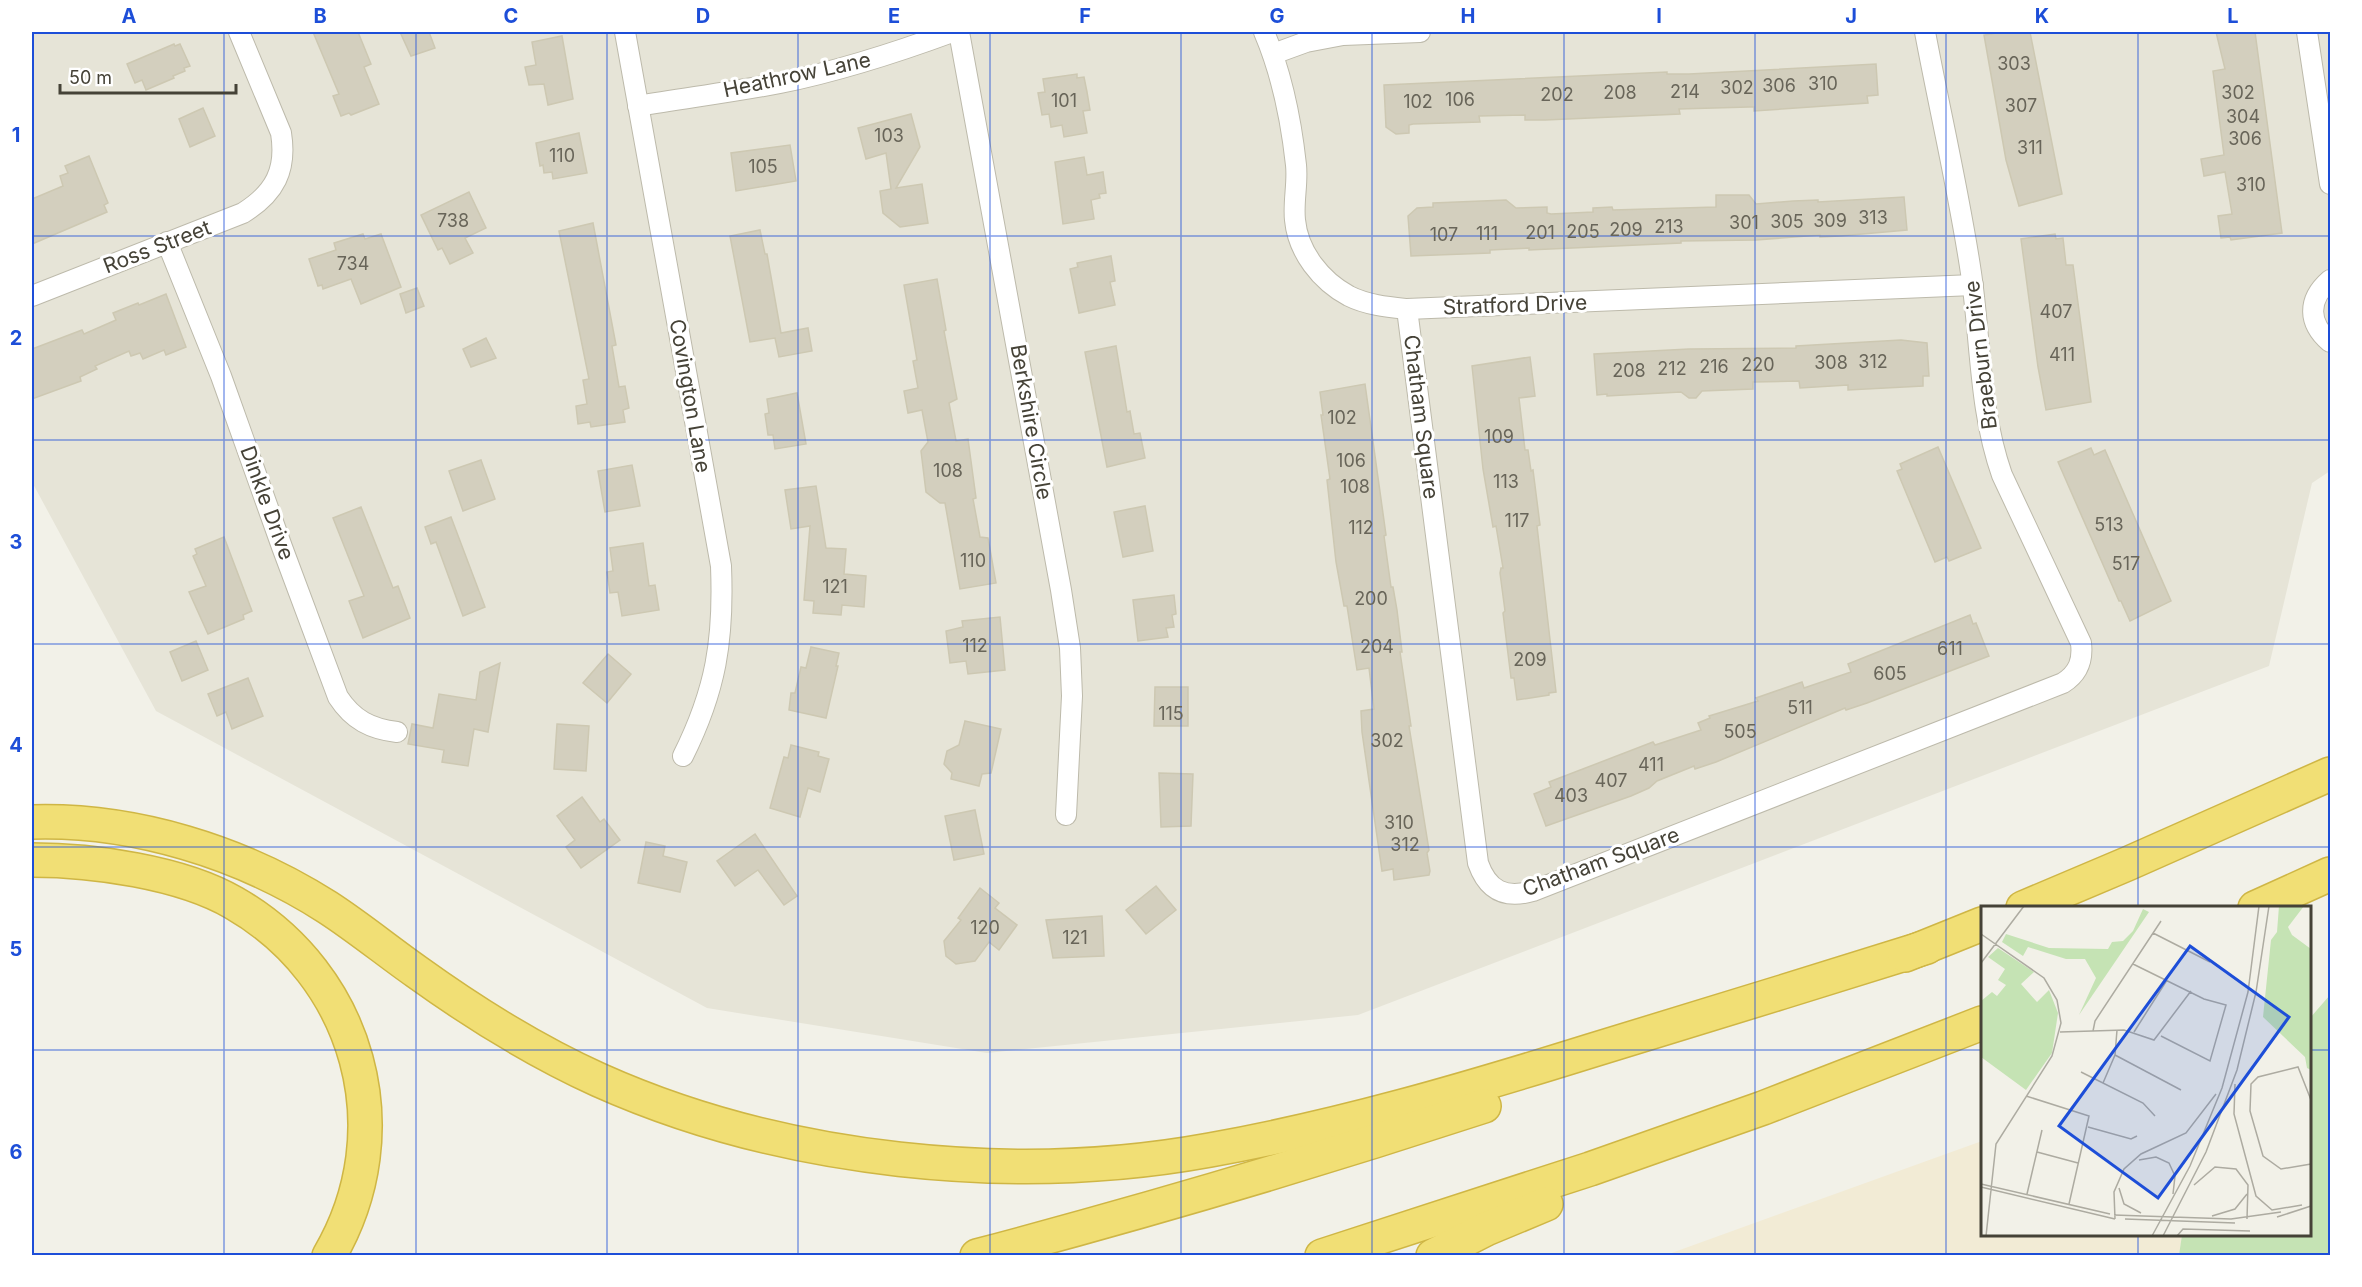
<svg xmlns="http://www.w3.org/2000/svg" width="2362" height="1287" viewBox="0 0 2362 1287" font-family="Inter,sans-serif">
<rect width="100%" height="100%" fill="#f2f1e8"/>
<polygon fill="#e6e4d7" points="32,32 2330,32 2330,471 2312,483 2269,666 1358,1015 987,1053 707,1008 156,711 32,482"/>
<polygon fill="#f2ebd5" points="1982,1141 1982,1234 2182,1235 2179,1255 1666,1255"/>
<polygon fill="#c5e3b4" points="2330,995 2330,1255 2179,1255 2182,1235 2310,1234 2310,1018"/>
<g fill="#d3cfbe" stroke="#cdc8b2" stroke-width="1.5">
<polygon points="313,32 358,32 371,64 364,67 379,104 351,115 349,113 341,116 333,96 339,94"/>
<polygon points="400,32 429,32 435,48 411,56"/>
<polygon points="2003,32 2030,32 2062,194 2019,206 2006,160 1984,35"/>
<polygon points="2216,32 2255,32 2282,233 2231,240 2230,237 2221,238 2218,216 2232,214 2225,172 2204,176 2201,159 2224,155 2213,71 2225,69"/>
<polygon points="562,36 573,99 548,105 544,84 529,85 525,67 536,65 532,42"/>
<polygon points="174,44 175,46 180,44 190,66 184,68 185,71 173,76 174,78 146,90 142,80 135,83 127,64"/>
<polygon points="1876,64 1878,95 1867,96 1868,103 1754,111 1754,107 1749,107 1679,109 1680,114 1545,120 1525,120 1525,115 1479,116 1480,122 1413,124 1409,125 1409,133 1396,134 1386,127 1384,85 1667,72 1667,74 1689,74"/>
<polygon points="1077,74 1077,78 1084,77 1087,92 1090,110 1083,111 1087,133 1064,137 1062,125 1051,127 1049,114 1042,115 1038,93 1045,92 1043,79"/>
<polygon points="203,108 215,136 190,147 179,119"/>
<polygon points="911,114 920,147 896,188 922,184 928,223 900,227 883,213 880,191 891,189 886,153 866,159 858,128"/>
<polygon points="579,133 587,173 553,179 552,172 544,173 543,165 540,166 536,143"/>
<polygon points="790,145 796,181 736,191 731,153"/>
<polygon points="89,156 108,203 104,205 107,212 32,244 32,199 63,186 60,176 68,173 65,166"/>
<polygon points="1084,157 1087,175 1103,172 1106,193 1099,194 1100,198 1091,200 1094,219 1063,224 1055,162"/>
<polygon points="469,192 486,228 465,238 473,253 450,264 442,248 438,250 421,215"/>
<polygon points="1716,195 1749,195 1756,204 1793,201 1818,200 1818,202 1904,197 1907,230 1840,236 1820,237 1820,235 1756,240 1681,241 1681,243 1529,250 1529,248 1490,250 1490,253 1411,256 1408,216 1417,208 1433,207 1433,203 1506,200 1516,208 1547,207 1547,213 1551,214 1593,212 1593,208 1612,207 1613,210 1716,207"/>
<polygon points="593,223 616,345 612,346 619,387 625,386 629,408 623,410 625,422 591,427 590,422 578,424 576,406 587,404 583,380 589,379 559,231"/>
<polygon points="760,230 765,254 767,254 781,333 808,328 812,351 779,357 775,338 750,342 730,236"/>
<polygon points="363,234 365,239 381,234 401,287 361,304 351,279 323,289 322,285 318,286 309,259 336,250 334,243"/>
<polygon points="2055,234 2056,239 2063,238 2066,265 2073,265 2091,402 2046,410 2038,367 2021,239"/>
<polygon points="1111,256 1115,281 1110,282 1115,305 1079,313 1070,269 1078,267 1077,263"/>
<polygon points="937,279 946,330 944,331 957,399 949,403 956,441 968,439 976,498 973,499 980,537 988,538 996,583 960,589 945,503 940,503 926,492 921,451 928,442 922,410 908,413 904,391 918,388 913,361 917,360 904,285"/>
<polygon points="417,288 424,306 406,313 400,294"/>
<polygon points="166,294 186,347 166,355 164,350 143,359 140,353 131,356 129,351 95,366 97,369 80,377 81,381 32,399 32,349 82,330 84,334 116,320 113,313 138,303 139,305"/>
<polygon points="486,338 496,358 471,367 463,349"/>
<polygon points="1901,340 1927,343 1929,376 1923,376 1923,386 1848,390 1848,385 1800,388 1799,381 1753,382 1753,389 1702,391 1696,398 1689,398 1681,392 1607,396 1607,394 1597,395 1594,354 1689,349 1796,348 1796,346"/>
<polygon points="1116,346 1127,412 1130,411 1134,434 1140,433 1145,458 1107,467 1085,352"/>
<polygon points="1530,357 1535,396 1519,398 1525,450 1528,450 1531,471 1533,470 1540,525 1537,526 1556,692 1549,693 1549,695 1517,700 1514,678 1511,678 1503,613 1505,611 1500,573 1501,568 1503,568 1496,526 1493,527 1483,469 1472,366"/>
<polygon points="1365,384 1386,535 1384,536 1391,587 1393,587 1397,610 1402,652 1400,652 1411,726 1409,726 1429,850 1427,853 1430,871 1429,875 1394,880 1393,869 1382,871 1362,732 1361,711 1374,709 1369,668 1357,670 1347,606 1344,606 1336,562 1327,480 1330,479 1321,415 1323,415 1320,392"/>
<polygon points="797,393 806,444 775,449 773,435 768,435 765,414 769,413 767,399"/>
<polygon points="1938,447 1981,548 1949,561 1947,557 1935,562 1897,471 1902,469 1900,464"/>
<polygon points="2091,448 2094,455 2105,450 2171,601 2130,621 2121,601 2119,601 2058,462"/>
<polygon points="481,460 495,499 463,511 449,471"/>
<polygon points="632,465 640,506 605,512 598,471"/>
<polygon points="816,486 826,548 846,549 844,574 866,576 864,607 842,605 841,615 813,613 814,601 804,600 810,526 791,529 785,490"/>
<polygon points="1145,506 1153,551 1123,557 1114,512"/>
<polygon points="361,507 393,588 398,586 410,618 363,638 349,601 364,596 333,518"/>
<polygon points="451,517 485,607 463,616 436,542 431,544 425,527"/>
<polygon points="224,537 252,611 243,615 244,619 208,634 189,592 206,586 193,556 197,554 195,549"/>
<polygon points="643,543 649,586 655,585 659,610 622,616 618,592 610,593 607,572 613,571 610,548"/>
<polygon points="1174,595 1176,614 1172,615 1174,627 1166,628 1168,637 1138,641 1133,600"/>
<polygon points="1970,615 1973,624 1976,623 1989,656 1867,703 1846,710 1845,708 1716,762 1695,769 1694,766 1657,781 1649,788 1631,796 1546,826 1534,794 1551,787 1549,782 1653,742 1655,745 1701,730 1698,723 1710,718 1709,716 1758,701 1756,698 1802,682 1804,688 1851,672 1848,664"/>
<polygon points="1000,617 1005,670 968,674 966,661 950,663 946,631 963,627 962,621"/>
<polygon points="196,641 208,670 182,681 170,652"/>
<polygon points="811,647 839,653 836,666 838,666 826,718 789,710 791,693 795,693 801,667 806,668"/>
<polygon points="608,654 631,674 607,703 583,683"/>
<polygon points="500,663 488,732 474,729 468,766 442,762 444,750 408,744 412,724 433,728 439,694 476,700 480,672"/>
<polygon points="248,678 263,716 232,729 226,712 217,716 208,694"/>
<polygon points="1155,687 1188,687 1188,726 1154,726"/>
<polygon points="965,721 1001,729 991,773 982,774 979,786 951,779 952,773 944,764 947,751 959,745"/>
<polygon points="557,724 589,726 586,771 554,769"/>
<polygon points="791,745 819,752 818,756 829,759 820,792 808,788 800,817 770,808 784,757 788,758"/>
<polygon points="1159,773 1193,774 1191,826 1161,827"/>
<polygon points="582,797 600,822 604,819 620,840 581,868 566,847 575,840 557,816"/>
<polygon points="975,810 984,854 954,860 945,816"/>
<polygon points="755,834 797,896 784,905 758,870 735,886 717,861"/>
<polygon points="646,842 665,846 663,856 687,862 680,892 638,883"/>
<polygon points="1156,886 1176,910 1146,934 1126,910"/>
<polygon points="980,888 999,903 995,908 1017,925 999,950 989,942 975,961 956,964 946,956 944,941 961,920 958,918"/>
<polygon points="1102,916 1104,956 1053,958 1046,920"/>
</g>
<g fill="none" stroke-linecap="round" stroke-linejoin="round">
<g stroke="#bdbaab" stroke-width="22">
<g id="street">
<path d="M625,32L721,566C724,640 716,690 683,756"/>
<polyline points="959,32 1061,590 1070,648 1072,696 1066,815"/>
<path d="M1264,32C1282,74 1291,119 1296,165C1298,183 1293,202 1295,220C1298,252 1321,281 1349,296C1367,305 1388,307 1407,309L1973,285"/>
<polyline points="2307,32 2330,184"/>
<polyline points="1273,54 1306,42 1343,35 1420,32"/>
<path d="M638,106C685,98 733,92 780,83C839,71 895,53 952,32"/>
<path d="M167,242L221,376L282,547L338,697C353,720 371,729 397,732"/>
<path d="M2330,280C2307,300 2308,323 2330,342"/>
<path d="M32,296L243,213C275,193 287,170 281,133L239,32"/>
<path d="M1407,309L1478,863C1488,891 1505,899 1533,891L2063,683C2079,673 2083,660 2081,643L2002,475C1979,410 1981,341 1971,273C1959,192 1940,112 1925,32"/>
</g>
</g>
<g stroke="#cfb645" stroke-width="36">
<g id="highway">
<path d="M32,822C134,819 241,852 327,907C358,927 387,951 417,972C474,1013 535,1051 599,1080C782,1162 1013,1186 1210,1150C1339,1127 1465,1090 1590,1051C1702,1017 1815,982 1927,947"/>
<path d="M32,860C92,860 181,872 234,903C359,975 403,1130 329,1256"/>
<polyline points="2023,908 2127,864 2330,774"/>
<polyline points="2255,908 2330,874"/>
<polyline points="1905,955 1982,924"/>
<path d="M977,1256C1147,1211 1316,1161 1484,1106"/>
<polyline points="1322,1256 1590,1169 1763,1108 1982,1023"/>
<polyline points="1433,1256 1486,1229 1546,1204"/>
</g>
</g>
<use href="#street" stroke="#fff" stroke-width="20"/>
<use href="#highway" stroke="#f1df75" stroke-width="33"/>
</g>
<path fill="none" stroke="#1d4ed8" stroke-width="1.5" stroke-opacity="0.55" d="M224,32V1256M416,32V1256M607,32V1256M798,32V1256M990,32V1256M1181,32V1256M1372,32V1256M1564,32V1256M1755,32V1256M1946,32V1256M2138,32V908M32,236H2330M32,440H2330M32,644H2330M32,847H2330M32,1050H1982M2310,1050H2330M2138,1234V1256"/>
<g text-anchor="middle" stroke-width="6" stroke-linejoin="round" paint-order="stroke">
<g font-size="18" fill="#686559">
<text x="2014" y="70">303</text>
<text x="1823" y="90">310</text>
<text x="1779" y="92">306</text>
<text x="1737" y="94">302</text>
<text x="1685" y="98">214</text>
<text x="1620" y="99">208</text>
<text x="2238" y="99">302</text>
<text x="1557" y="101">202</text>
<text x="1460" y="106">106</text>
<text x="1064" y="107">101</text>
<text x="1418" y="108">102</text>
<text x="2021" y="112">307</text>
<text x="2243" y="123">304</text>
<text x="889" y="142">103</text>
<text x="2245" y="145">306</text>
<text x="2030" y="154">311</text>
<text x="562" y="162">110</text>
<text x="763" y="173">105</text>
<text x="2251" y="191">310</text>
<text x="1873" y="224">313</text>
<text x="453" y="227">738</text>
<text x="1830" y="227">309</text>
<text x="1787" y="228">305</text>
<text x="1744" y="229">301</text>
<text x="1669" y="233">213</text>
<text x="1626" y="236">209</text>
<text x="1583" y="238">205</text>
<text x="1540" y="239">201</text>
<text x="1487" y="240">111</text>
<text x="1444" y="241">107</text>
<text x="353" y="270">734</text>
<text x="2056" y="318">407</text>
<text x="2062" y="361">411</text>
<text x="1873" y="368">312</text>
<text x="1831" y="369">308</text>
<text x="1758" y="371">220</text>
<text x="1714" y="373">216</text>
<text x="1672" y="375">212</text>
<text x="1629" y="377">208</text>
<text x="1342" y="424">102</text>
<text x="1499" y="443">109</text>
<text x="1351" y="467">106</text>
<text x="948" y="477">108</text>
<text x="1506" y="488">113</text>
<text x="1355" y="493">108</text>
<text x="1517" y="527">117</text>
<text x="2109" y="531">513</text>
<text x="1361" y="534">112</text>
<text x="973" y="567">110</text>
<text x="2126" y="570">517</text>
<text x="835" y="593">121</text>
<text x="1371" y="605">200</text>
<text x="975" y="652">112</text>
<text x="1377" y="653">204</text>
<text x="1950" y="655">611</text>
<text x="1530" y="666">209</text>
<text x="1890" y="680">605</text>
<text x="1800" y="714">511</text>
<text x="1171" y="720">115</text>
<text x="1740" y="738">505</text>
<text x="1387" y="747">302</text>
<text x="1651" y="771">411</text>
<text x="1611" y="787">407</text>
<text x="1571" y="802">403</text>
<text x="1399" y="829">310</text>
<text x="1405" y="851">312</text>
<text x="985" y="934">120</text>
<text x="1075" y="944">121</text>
</g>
<g font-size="21" fill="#454237" stroke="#fff">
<text transform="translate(797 75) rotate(-12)" y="7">Heathrow Lane</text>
<text transform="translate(157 247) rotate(-21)" y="7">Ross Street</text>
<text transform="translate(1515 305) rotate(-2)" y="7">Stratford Drive</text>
<text transform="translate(1981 355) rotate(-97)" y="7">Braeburn Drive</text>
<text transform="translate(690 396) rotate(80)" y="7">Covington Lane</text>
<text transform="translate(1421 417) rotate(83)" y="7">Chatham Square</text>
<text transform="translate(1031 422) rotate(80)" y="7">Berkshire Circle</text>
<text transform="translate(267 503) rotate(70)" y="7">Dinkle Drive</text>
<text transform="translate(1601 862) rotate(-20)" y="7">Chatham Square</text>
</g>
</g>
<g transform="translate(1981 906)">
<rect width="330" height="330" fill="#f2f1e8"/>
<path d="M298,0H323L307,21L311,29L330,43V164L326,162L324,151L282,111L290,34L296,26ZM162,3L168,6L98,109L115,72L104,53H85L47,41L42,50L21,36L25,28L68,42L127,43L131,36L142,35L152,25ZM17,42L53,66L40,78L56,96L68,84L77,107L71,147L45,184L0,151V95L11,86L16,90L25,79L17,74L24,63L7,51Z" fill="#c5e3b4"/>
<path fill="none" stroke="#adaba1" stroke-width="1.5" d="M172,27L229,56M0,28L63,72L76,94L80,117L71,150L15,238L5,330M0,57L43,0M152,58L223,93L245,99L229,155L180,130M112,125L114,115L180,15M79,126L143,124L173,134L210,85M153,126L186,74M134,149L200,184M100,166L162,197L174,210M122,177L134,149L136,124M254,178L253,208L275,290L291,304L321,299M45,190L108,210L88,298M330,194L317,161L277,171L270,178L269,205L282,250L300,263L330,258M107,221L150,233L156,230M56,246L97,257M158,254L175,251L188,257L194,270L192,288M0,278L129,308M213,279L234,261L255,263L267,279L266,313M0,281L134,313M138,282L143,298L160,307M46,288L61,224M133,309L250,313L300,306M231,310L254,303L266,288M296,311L330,300M134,313L133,286L143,263L160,248L205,227L235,188M144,313L254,317M171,330L209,260L241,182L267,86L278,0M182,330L225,246L256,164L275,86L288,0M196,330L202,323L269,325"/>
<path fill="#1d4ed8" fill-opacity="0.15" stroke="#1d4ed8" stroke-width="3" d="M209,40L308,111L177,292L78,220Z"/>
<rect width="330" height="330" fill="none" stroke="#454237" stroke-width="3"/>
</g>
<rect width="2362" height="1287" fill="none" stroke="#ffffff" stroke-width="66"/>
<path d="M60 84v9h176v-9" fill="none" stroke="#454237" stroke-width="3"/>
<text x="69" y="84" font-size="18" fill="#454237" stroke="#ffffff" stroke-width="4.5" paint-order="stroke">50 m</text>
<rect x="33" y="33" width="2296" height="1221" fill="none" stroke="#1d4ed8" stroke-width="2"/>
<g font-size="20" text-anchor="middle" font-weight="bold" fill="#1d4ed8">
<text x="129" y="23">A</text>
<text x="320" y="23">B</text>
<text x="511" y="23">C</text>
<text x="703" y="23">D</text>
<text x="894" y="23">E</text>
<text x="1085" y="23">F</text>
<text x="1277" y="23">G</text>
<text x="1468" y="23">H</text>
<text x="1659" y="23">I</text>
<text x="1851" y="23">J</text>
<text x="2042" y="23">K</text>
<text x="2233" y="23">L</text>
<text x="16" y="142">1</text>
<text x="16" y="345">2</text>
<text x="16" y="549">3</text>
<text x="16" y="752">4</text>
<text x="16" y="956">5</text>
<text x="16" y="1159">6</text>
</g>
</svg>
